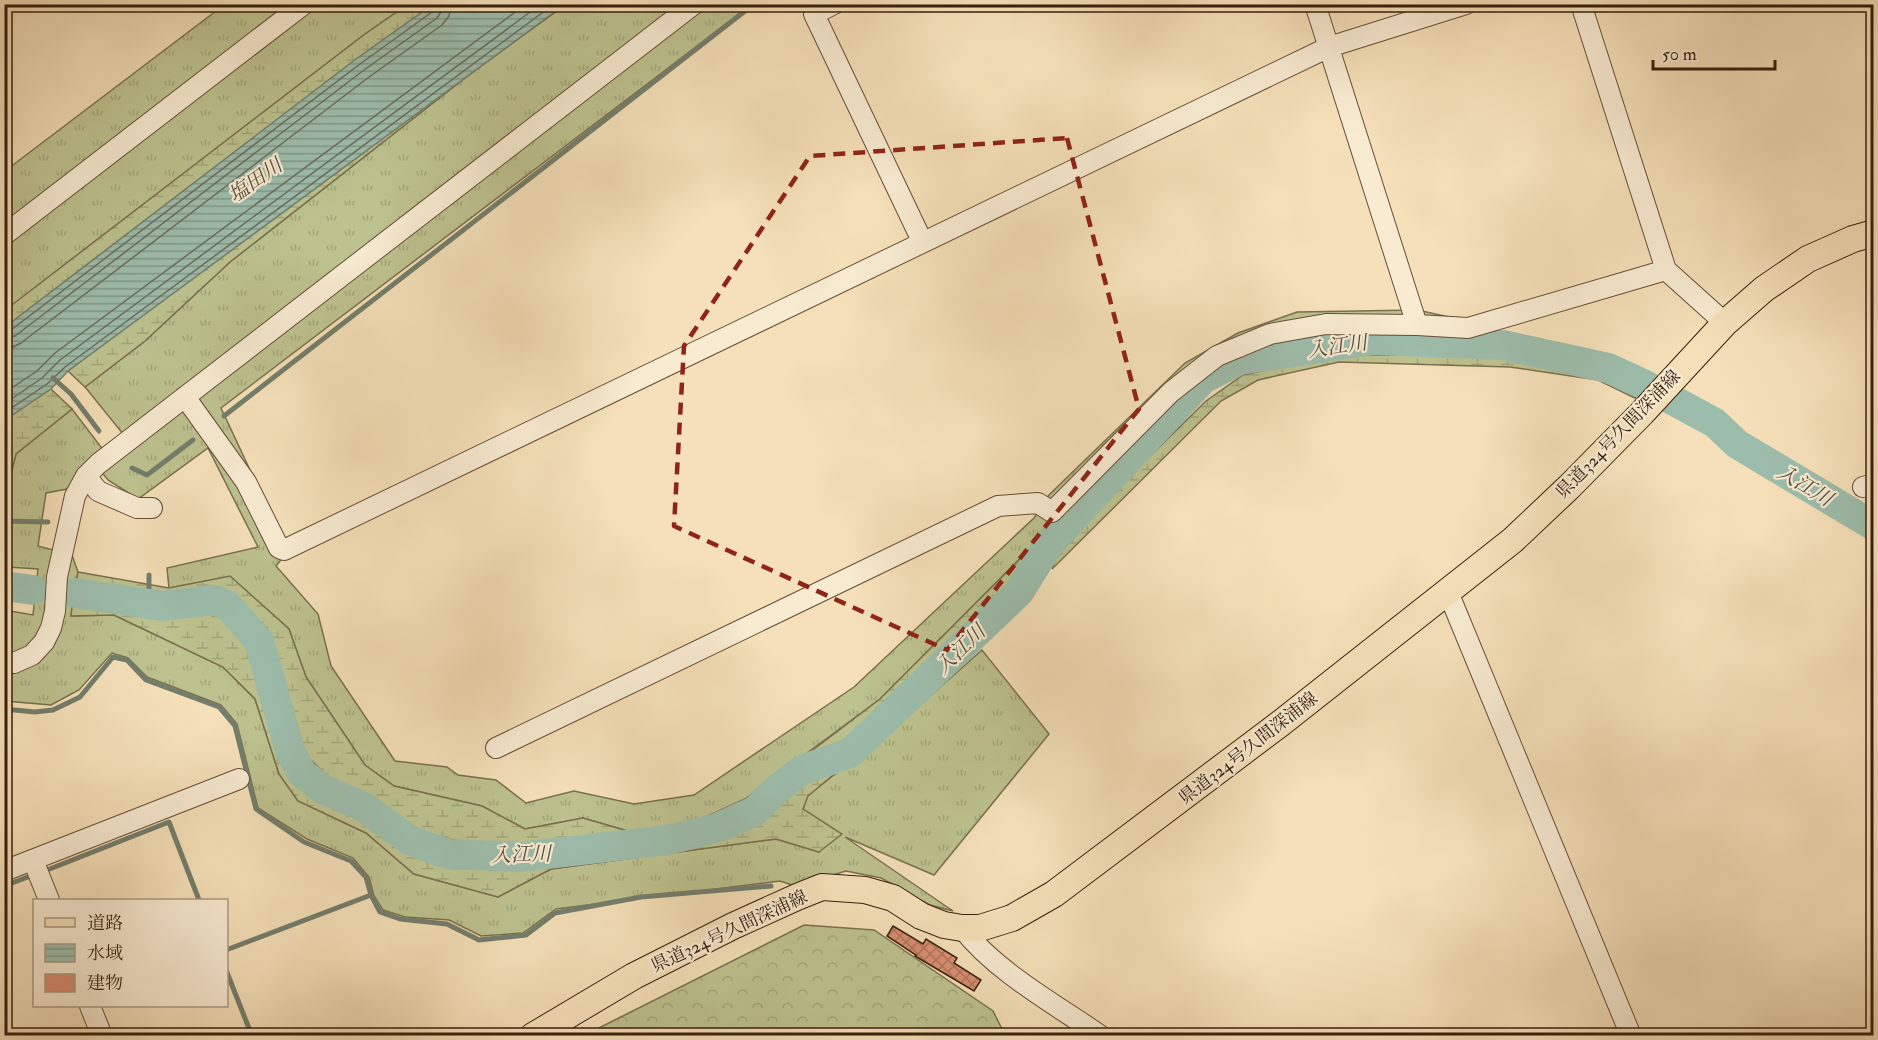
<svg xmlns="http://www.w3.org/2000/svg" width="1878" height="1040" viewBox="0 0 1878 1040" font-family="'IM FELL Double Pica','Noto Serif JP',serif">
<defs>
<pattern id="grass-tufts" width="24" height="20" patternUnits="userSpaceOnUse" patternTransform="scale(1.5)"><rect width="24" height="20" fill="#bdc28f"/><path d="M3 7l-1-3M5 7V3M7 7l1-3M15 17l-1-3M17 17v-4M19 17l1-3" fill="none" stroke="#a3a67a"/></pattern>
<pattern id="forest-crowns" width="20" height="18" patternUnits="userSpaceOnUse" patternTransform="scale(1.5)"><rect width="20" height="18" fill="#bdc28f"/><path d="M2 6a3 3 0 1 1 6 0M12 15a3 3 0 1 1 6 0" fill="none" stroke="#a3a67a"/></pattern>
<pattern id="wetland-marsh" width="20" height="14" patternUnits="userSpaceOnUse" patternTransform="scale(1.5)"><rect width="20" height="14" fill="#bdc28f"/><path d="M1 5h8M5 5V1M11 12h8M15 12V8" fill="none" stroke="#a3a67a"/></pattern>
<pattern id="water-rules" width="6" height="5" patternUnits="userSpaceOnUse" patternTransform="scale(1.5)"><rect width="6" height="5" fill="#9dbdac"/><path d="M0 2.5h6" fill="none" stroke="#81998a"/></pattern>
<pattern id="building-cross-hatch" width="8" height="8" patternUnits="userSpaceOnUse" patternTransform="scale(1.5)"><rect width="8" height="8" fill="#d88e71"/><path d="M0 0l8 8M0 8l8-8" fill="none" stroke="#b0735b"/></pattern>
</defs>
<rect width="100%" height="100%" fill="#f5e0b9"/>
<filter id="stains"><feTurbulence type="fractalNoise" baseFrequency=".00333" numOctaves="4"/><feColorMatrix values="0 0 0 0 .2 0 0 0 0 .09 0 0 0 0 .02 0 0 0 .5 -.17"/></filter>
<radialGradient id="worn" r=".72"><stop offset=".6" stop-color="#630" stop-opacity="0"/><stop offset="1" stop-color="#630" stop-opacity=".3"/></radialGradient>
<g fill="url(#grass-tufts)" stroke="#7a704e" stroke-width="1.5">
<polygon points="224,5 407,5 365,34 5,311 5,171"/>
<polygon points="565,5 751,5 221,408 288,551 276,566 318,614 331,666 395,761 447,767 458,775 496,780 526,803 574,791 634,804 694,795 854,687 1034,518 1049,495 1185,363 1238,333 1297,312 1417,310 1468,321 1335,333 1240,355 1201,377 880,699 745,799 697,821 638,834 583,818 525,829 482,806 394,786 365,765 306,677 289,629 230,577 169,588 167,568 258,547 208,448 138,499 108,480 92,460 67,489 46,493 38,546 72,555 78,572 71,616 114,615 223,667 255,699 279,774 298,801 366,833 414,874 498,897 551,869 776,839 819,852 803,809 807,796 894,728 982,650 1049,734 934,875 845,837 953,911 930,905 881,878 846,871 795,886 780,881 556,909 523,933 481,936 449,920 405,917 383,910 374,896 369,877 353,858 307,839 258,808 237,724 221,705 147,677 128,658 112,653 79,690 51,705 5,701 4,610 33,615 38,569 8,567 5,558 5,497 16,454 72,409 110,459 132,445 85,387 145,341 230,262 475,70"/>
</g>
<polygon fill="url(#forest-crowns)" stroke="#7a704e" stroke-width="1.5" points="804,925 874,930 993,1011 1005,1035 585,1035"/>
<g fill="url(#wetland-marsh)" stroke="#7a704e" stroke-width="1.5">
<polygon points="407,5 489,5 5,349 4,311 365,34"/>
<polygon points="539,5 565,5 475,70 230,262 145,341 85,387 68,371"/>
<polygon points="1334,355 1499,355 1604,373 1639,400 1598,380 1510,367 1339,362 1258,380 1221,401 1052,569 1059,546 1206,401 1243,375"/>
<polygon points="28,376 51,389 72,409 16,454 5,497 5,392"/>
<polygon points="1026,553 1010,593 891,710 833,755 801,759 880,699"/>
<polygon points="78,572 169,588 230,576 289,629 306,677 365,765 394,786 482,806 525,829 583,818 638,834 505,849 425,835 373,800 328,777 305,754 262,630 218,591 162,597 76,585"/>
<polygon points="73,598 151,616 211,609 245,631 288,766 314,790 371,822 417,851 492,870 733,835 784,793 844,766 808,796 803,809 842,834 819,852 776,839 551,869 498,897 414,874 366,833 298,801 279,774 255,699 223,667 114,615 71,616"/>
</g>
<polygon fill="url(#water-rules)" stroke="#747e6c" stroke-width="1.5" points="432,5 564,5 68,371 51,389 5,420 5,327 356,59"/>
<g fill="none" stroke-linecap="round" stroke-linejoin="round">
<g stroke="#6a6e5c" stroke-width="1.5">
<polyline points="4,331 11,330 360,64 432,12 435,4"/>
<polyline points="4,339 15,336 364,70 437,18 441,12 442,4"/>
<polyline points="4,348 13,347 21,343 369,77 442,25 449,16 451,4"/>
<polyline points="4,393 37,371 55,353 526,4"/>
<polyline points="4,404 42,378 60,360 541,4"/>
<polyline points="4,413 47,384 65,367 554,4"/>
</g>
<g stroke="#747e6c" stroke-width="5">
<polyline points="53,378 71,394 99,431"/>
<polyline points="224,416 754,4"/>
<polyline points="132,468 147,475 193,440"/>
<polyline points="4,521 48,522"/>
<polyline points="149,575 149,604"/>
<polyline points="4,709 35,712 53,710 80,697 113,657 127,660 146,680 219,707 235,726 256,809 304,842 351,861 366,877 371,895 380,912 400,919 447,924 479,940 526,935 555,913 641,897 771,886"/>
<polyline points="42,872 169,822 199,900"/>
<polyline points="4,886 33,875"/>
<polyline points="226,950 371,895"/>
<polyline points="226,970 252,1036"/>
</g>
<g stroke="#9dbdac" stroke-width="30">
<polyline points="4,586 33,590"/>
<polyline points="75,593 163,606 214,600 227,605 259,641 290,751 302,773 322,789 364,807 411,841 448,854 520,857 668,840 717,828 755,811 775,791 802,770 850,753 1019,592 1049,544 1203,379 1240,360 1373,340 1503,345 1608,368 1645,385 1715,423 1737,444 1874,526"/>
</g>
</g>
<polygon fill="url(#building-cross-hatch)" stroke="#371f0c" stroke-width="1.5" points="893,926 923,944 926,939 957,958 954,963 981,980 974,991 915,956 916,955 887,936"/>
<g fill="none" stroke-linecap="round" stroke-linejoin="round">
<g stroke="#664f37" stroke-width="22">
<g id="minor">
<polyline points="834,4 814,14 922,241"/>
<polyline points="1315,4 1417,325"/>
<polyline points="1581,4 1666,270 1725,323"/>
<polyline points="4,235 304,4"/>
<polyline points="185,397 246,482 279,548 284,550 1329,47 1466,4"/>
<polyline points="86,476 98,491 137,508 152,508"/>
<polyline points="1863,487 1874,484"/>
<polyline points="1448,592 1631,1036"/>
<polyline points="4,662 14,663 32,655 44,642 51,628 55,611 57,577 75,496 86,476 98,464 694,4"/>
<polyline points="496,748 998,506 1038,503 1052,512 1171,392 1217,356 1270,334 1326,324 1417,325 1468,328 1666,270"/>
<polyline points="33,860 49,900"/>
<polyline points="4,871 239,779"/>
<path d="M962,928C996,972 1055,1004 1101,1036"/>
<polyline points="90,1006 102,1036"/>
</g>
</g>
<g stroke="#371f0c" stroke-width="28">
<polyline id="major" points="533,1036 634,976 733,926 797,897 822,887 865,890 893,898 921,916 944,925 962,928 980,928 1012,918 1054,894 1281,723 1513,540 1569,487 1642,413 1725,323 1764,289 1808,259 1853,239 1874,233"/>
</g>
<use href="#minor" stroke="#f8ebd2" stroke-width="20"/>
<use href="#major" stroke="#f5e0b9" stroke-width="26"/>
</g>
<path fill="none" stroke="#8f2418" stroke-width="4.5" stroke-dasharray="12 8" stroke-linejoin="round" d="M1067,138L1139,409L947,650L674,526L684,346L810,156Z"/>
<g text-anchor="middle" stroke-width="4.5" stroke-linejoin="round" paint-order="stroke">
<g font-size="18" fill="#371f0c" stroke="#f8ebd2">
<text transform="translate(1618 434) rotate(-46)" y="6">県道324号久間深浦線</text>
<text transform="translate(1248 748) rotate(-38)" y="6">県道324号久間深浦線</text>
<text transform="translate(729 931) rotate(-25)" y="6">県道324号久間深浦線</text>
</g>
<g font-size="20" font-style="italic" fill="#564e3c" stroke="#f8ebd2">
<text transform="translate(255 180) rotate(-35)" y="7">塩田川</text>
<text transform="translate(1337 346) rotate(-8)" y="7">入江川</text>
<text transform="translate(1805 485) rotate(31)" y="7">入江川</text>
<text transform="translate(960 649) rotate(-44)" y="7">入江川</text>
<text transform="translate(521 854) rotate(-2)" y="7">入江川</text>
</g>
</g>
<rect width="1878" height="1040" fill="none" stroke="#f5e0b9" stroke-width="24"/>
<rect x="6" y="6" width="1866" height="1028" fill="none" stroke="#371f0c" stroke-width="3"/>
<rect x="12" y="12" width="1854" height="1016" fill="none" stroke="#371f0c" stroke-width="1.5"/>
<rect x="33" y="899" width="195" height="108" fill="#f8ebd2" stroke="#ab9983" stroke-width="1.5"/>
<rect x="45" y="918" width="30" height="9" fill="#f5e0b9" stroke="#ab9983" stroke-width="1.5"/>
<text x="87" y="929" font-size="18" fill="#371f0c">道路</text>
<rect x="45" y="944" width="30" height="18" fill="url(#water-rules)" stroke="#ab9983" stroke-width="1.5"/>
<text x="87" y="959" font-size="18" fill="#371f0c">水域</text>
<rect x="45" y="974" width="30" height="18" fill="#d88e71" stroke="#ab9983" stroke-width="1.5"/>
<text x="87" y="989" font-size="18" fill="#371f0c">建物</text>
<path d="M1653 60v9h122v-9" fill="none" stroke="#371f0c" stroke-width="3"/>
<text x="1662" y="60" font-size="18" fill="#371f0c" stroke="#f8ebd2" stroke-width="4.5" paint-order="stroke">50 m</text>
<rect width="100%" height="100%" filter="url(#stains)"/>
<rect width="100%" height="100%" fill="url(#worn)"/>
</svg>
